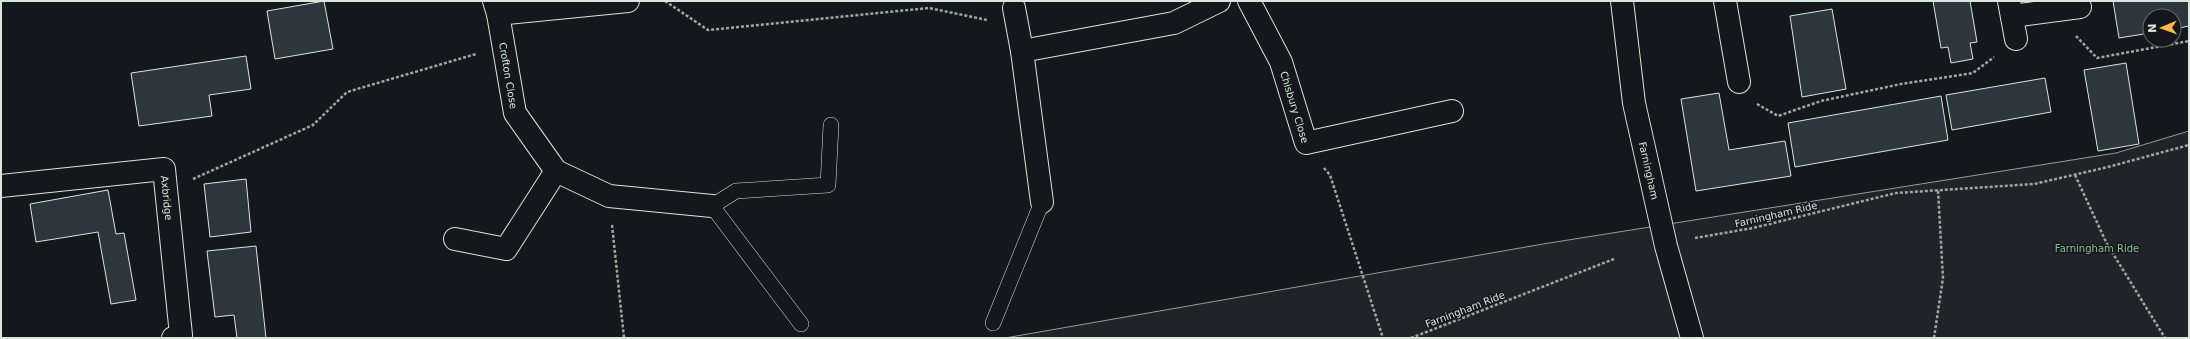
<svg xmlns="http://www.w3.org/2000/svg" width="2190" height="339" viewBox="0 0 2190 339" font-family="'DejaVu Sans',sans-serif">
<rect width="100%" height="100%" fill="#14181c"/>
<polygon fill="#202428" stroke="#939e99" points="2189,131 2189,338 1005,338 1543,244 2116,153"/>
<g fill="#2c363c" stroke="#d8e6dc">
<polygon points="324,1 333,49 275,59 267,11"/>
<polygon points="1933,1 1970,1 1977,42 1970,43 1973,59 1951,63 1948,47 1941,48"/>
<polygon points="2113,1 2189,1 2189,26 2174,29 2174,16 2150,16 2150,33 2119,38"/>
<polygon points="1832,9 1846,89 1802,97 1790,16"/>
<polygon points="246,56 251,89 209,95 212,116 139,126 131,73"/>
<polygon points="2126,63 2139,144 2098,151 2084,70"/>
<polygon points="2045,78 2051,112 1952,130 1946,95"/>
<polygon points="1719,93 1729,150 1785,141 1791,176 1696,191 1681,99"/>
<polygon points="1941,96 1948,140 1795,167 1788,123"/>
<polygon points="246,179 251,232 210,237 204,184"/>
<polygon points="108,190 116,234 124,233 136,300 111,304 98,232 36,242 30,204"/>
<polygon points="256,246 266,338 237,338 234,315 215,317 207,251"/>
</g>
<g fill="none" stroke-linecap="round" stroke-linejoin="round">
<g stroke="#d8e6dc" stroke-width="16">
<g id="lane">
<polyline points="993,323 1042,202"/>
<polyline points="801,324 712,206 736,191 828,185 831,125"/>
</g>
</g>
<g stroke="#d8e6dc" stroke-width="24">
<g id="street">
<path id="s1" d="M494,1L498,14L515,113L556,171L609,196L712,206"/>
<path id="s2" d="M1249,1L1281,62L1306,143L1452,111"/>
<polyline points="1725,1 1739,82"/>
<polyline points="2009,1 2016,39"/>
<polyline points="1014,8 1022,51"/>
<polyline points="498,14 628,1"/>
<polyline points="2012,16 2080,7"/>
<path id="s3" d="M1,186L164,169L181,335L173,338"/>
<polyline points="1042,202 1022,51 1174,23 1219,1"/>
<polyline points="455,239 506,249 556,171"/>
</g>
</g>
<g stroke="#d8e6dc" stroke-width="24">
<g id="secondary">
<path id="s4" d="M1622,1L1634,103L1666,246L1692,338"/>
</g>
</g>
<g stroke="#9da8a2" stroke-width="2.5" stroke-dasharray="3 2" stroke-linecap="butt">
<polyline points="665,1 708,30 929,8 987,20"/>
<polyline points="2076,36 2097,58 2189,41"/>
<polyline points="1757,104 1778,116 1821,101 1901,84 1973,73 1994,57"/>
<polyline points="1324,168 1330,175 1383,338"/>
<polyline points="2075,175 2107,244 2165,338"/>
<polyline points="193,179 313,125 347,92 476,54"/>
<polyline points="612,225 624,338"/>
<polyline points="1695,238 1753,228 1896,193 2034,184 2108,167 2189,145"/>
<polyline points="1411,338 1614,259"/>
<polyline points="1934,338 1943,278 1938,190"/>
</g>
<use href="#lane" stroke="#14181c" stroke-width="15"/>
<use href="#street" stroke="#14181c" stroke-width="22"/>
<use href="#secondary" stroke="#14181c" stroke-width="22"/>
</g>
<g text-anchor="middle" stroke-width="3" stroke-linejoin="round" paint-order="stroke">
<g font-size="10" fill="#d8e6dc" stroke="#14181c">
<text dy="4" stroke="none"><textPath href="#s1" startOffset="76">Crofton Close</textPath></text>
<text dy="4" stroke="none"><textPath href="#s2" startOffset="116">Chisbury Close</textPath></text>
<text dy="4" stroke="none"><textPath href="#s4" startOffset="172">Farningham</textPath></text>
<text dy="4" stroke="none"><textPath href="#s3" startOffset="193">Axbridge</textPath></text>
<text transform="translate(1776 214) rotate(-13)" y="4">Farningham Ride</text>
<text transform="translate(1465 309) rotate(-21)" y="4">Farningham Ride</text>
</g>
<g font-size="10" fill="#8ac095" stroke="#14181c">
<text x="2097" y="252">Farningham Ride</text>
</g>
</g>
<rect width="2190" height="339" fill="none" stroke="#d8e6dc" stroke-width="4"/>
<g transform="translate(2162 28) rotate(268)"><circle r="19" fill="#14181c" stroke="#626a69"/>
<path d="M0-3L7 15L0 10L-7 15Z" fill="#ffb74d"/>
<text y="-6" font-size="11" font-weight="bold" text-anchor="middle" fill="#d8e6dc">N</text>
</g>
</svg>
